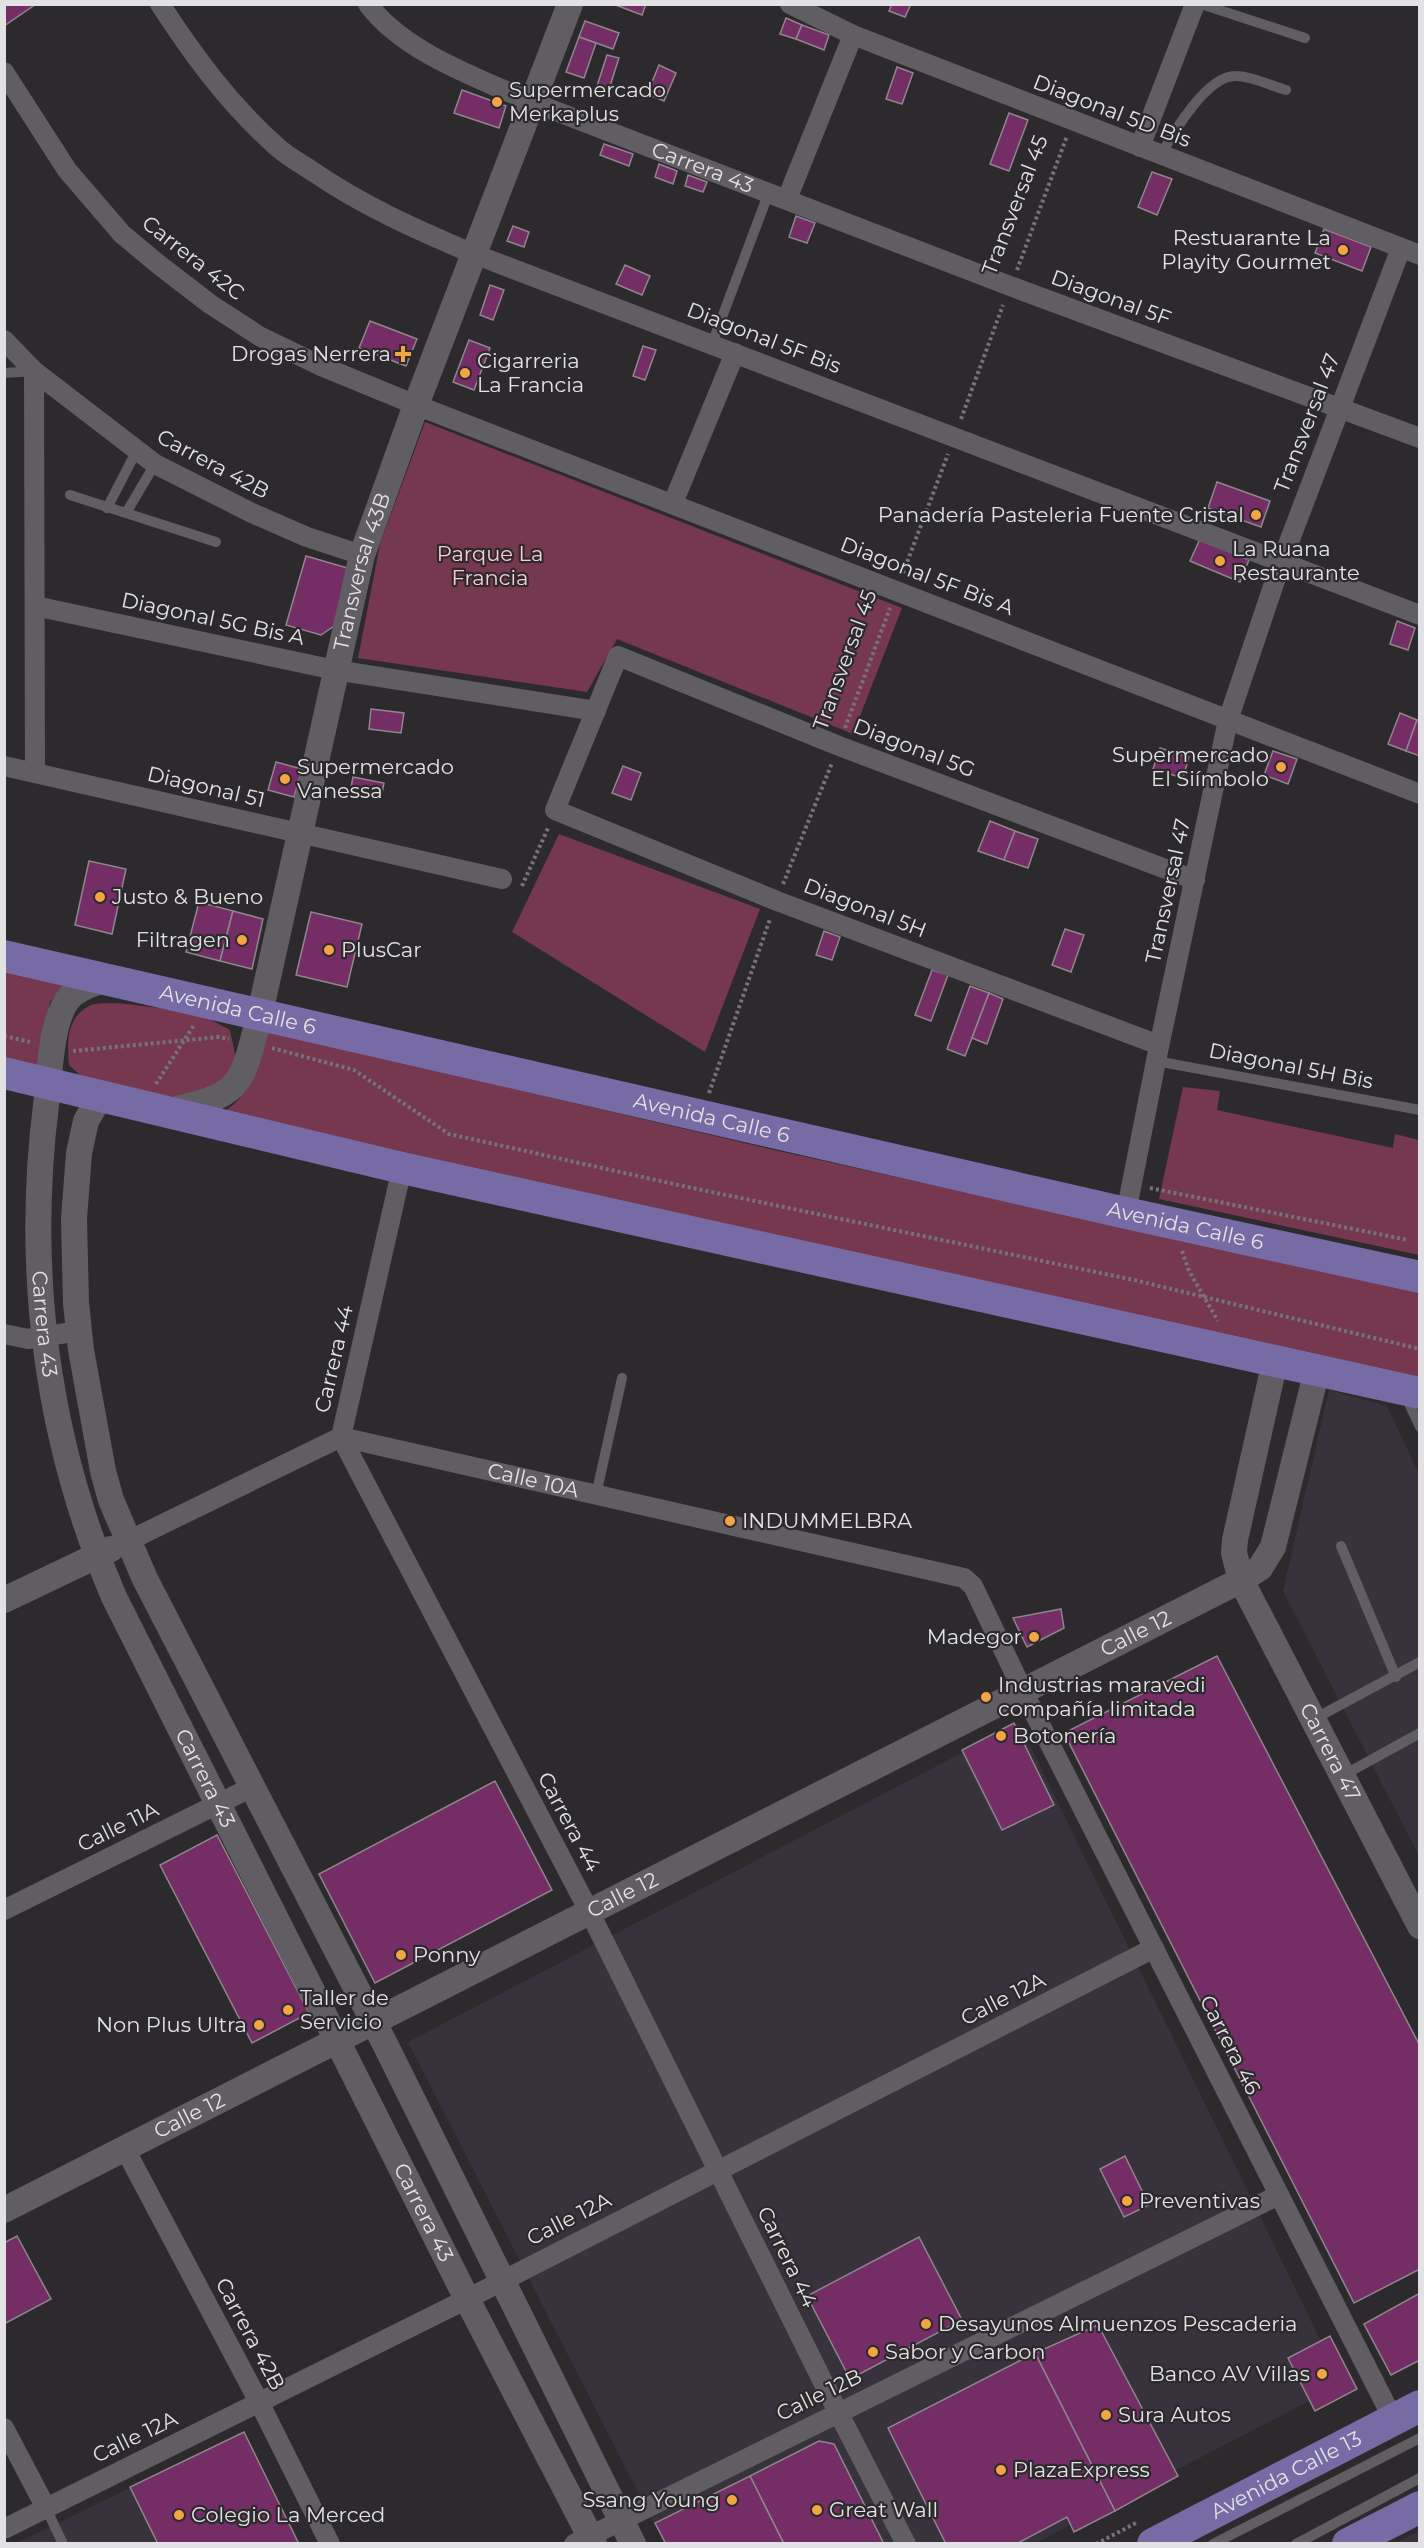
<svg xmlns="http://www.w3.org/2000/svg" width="1424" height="2548" viewBox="0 0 1424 2548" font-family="Montserrat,sans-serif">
<rect width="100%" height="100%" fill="#2c2a2d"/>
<g fill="#37323b">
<polygon points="1329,1390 1387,1406 1419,1474 1419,1856 1283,1591"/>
<polygon points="1019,1723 1342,2384 1036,2543 664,2543 408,2042"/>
<polygon points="244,2432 299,2543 15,2544"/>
<polygon points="1419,2531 1419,2543 1395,2543"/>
</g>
<g fill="#75384e">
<polygon points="425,422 902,608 853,734 617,639 587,692 358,658 380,544"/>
<polygon points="559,834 760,909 705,1052 512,932"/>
<polygon points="4,968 75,983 59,991 50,1002 38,1066 5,1060"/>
<path d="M117,1003L196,1012L230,1030L235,1054L234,1070L214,1092L187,1096H166L84,1079L69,1065C67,1044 66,1018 89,1006C96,1002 109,1004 117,1003Z"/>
<path d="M267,1031L770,1149L1419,1293V1377L554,1189L225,1111C253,1093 258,1062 267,1031Z"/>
<polygon points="1183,1087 1220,1091 1217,1110 1393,1148 1395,1134 1419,1140 1419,1255 1159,1199"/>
</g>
<g fill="#752d66" stroke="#8c878b" stroke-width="1.5">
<polygon points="4,4 36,4 4,26"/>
<polygon points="613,4 646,4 642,15"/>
<polygon points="892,4 911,4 905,17 889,11"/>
<polygon points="786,18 802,25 796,39 780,34"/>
<polygon points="585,21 619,33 613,49 579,37"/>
<polygon points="802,25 829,35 824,50 796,39"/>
<polygon points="579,37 596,43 584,78 566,72"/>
<polygon points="607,55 619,58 609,89 597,86"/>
<polygon points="659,65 676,73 664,101 647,94"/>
<polygon points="897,67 913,73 902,104 886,99"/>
<polygon points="462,90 506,106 499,128 454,113"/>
<polygon points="1009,113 1028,120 1009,171 990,164"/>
<polygon points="604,144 633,154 629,166 600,155"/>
<polygon points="659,164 677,171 673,184 655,177"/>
<polygon points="1152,172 1172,179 1157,215 1138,207"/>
<polygon points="688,175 707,182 703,192 685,186"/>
<polygon points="796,216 815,223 807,243 789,237"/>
<polygon points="513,226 529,232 524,247 507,241"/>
<polygon points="1324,229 1371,247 1362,271 1315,253"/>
<polygon points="625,265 650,276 642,295 616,284"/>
<polygon points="490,285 504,290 493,320 480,315"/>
<polygon points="370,321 417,339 406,366 359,348"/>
<polygon points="469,340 490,348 474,390 453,382"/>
<polygon points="643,346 656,350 645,380 633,376"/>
<polygon points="1217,482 1270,501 1261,527 1208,508"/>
<polygon points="1200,539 1249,560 1240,582 1190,561"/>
<polygon points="306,556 351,569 334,626 321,635 286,625"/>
<polygon points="1397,621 1415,628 1408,650 1390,644"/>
<polygon points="371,709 404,713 401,733 369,729"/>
<polygon points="1400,713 1417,720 1406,751 1388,744"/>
<polygon points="1417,720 1420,721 1420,756 1406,751"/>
<polygon points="1160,748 1189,757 1183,778 1153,769"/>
<polygon points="1273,751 1297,759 1288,784 1264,775"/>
<polygon points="276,762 302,769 294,797 268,790"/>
<polygon points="623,766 641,773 631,800 612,793"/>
<polygon points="353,777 384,783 381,798 350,793"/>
<polygon points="990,821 1015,831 1004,860 978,851"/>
<polygon points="1015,831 1038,839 1028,868 1004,860"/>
<polygon points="89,861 126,869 112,934 75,925"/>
<polygon points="199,902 233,911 220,961 186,952"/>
<polygon points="233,911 263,919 252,969 220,961"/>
<polygon points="311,912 362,924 347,987 296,975"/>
<polygon points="1065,929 1084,935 1071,972 1052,965"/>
<polygon points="824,931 840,937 832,960 816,955"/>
<polygon points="932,970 948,975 931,1021 915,1015"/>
<polygon points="970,986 989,993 965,1056 947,1049"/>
<polygon points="989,993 1003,999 987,1044 972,1038"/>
<polygon points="1061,1609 1064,1628 1027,1647 1013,1618"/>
<polygon points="1217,1656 1420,2046 1420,2269 1354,2303 1064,1733"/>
<polygon points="1014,1723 1054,1805 1002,1830 962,1750"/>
<polygon points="495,1781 552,1890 375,1983 319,1874"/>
<polygon points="217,1835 309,2013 252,2043 160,1865"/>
<polygon points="1125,2156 1149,2205 1124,2217 1100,2169"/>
<polygon points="17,2236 51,2299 4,2324 4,2243"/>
<polygon points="919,2237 962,2320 850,2379 807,2296"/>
<polygon points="1420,2293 1420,2360 1391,2375 1364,2324"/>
<polygon points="1098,2325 1178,2476 1115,2511 1035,2353"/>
<polygon points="1330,2336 1357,2389 1315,2411 1288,2358"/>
<polygon points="1035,2353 1115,2511 1074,2532 1067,2517 1016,2544 946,2544 888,2428"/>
<polygon points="244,2432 299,2544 158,2544 130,2487"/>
<polygon points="819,2441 834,2444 884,2544 784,2544 750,2476"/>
<polygon points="750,2476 784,2544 666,2544 655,2523"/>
</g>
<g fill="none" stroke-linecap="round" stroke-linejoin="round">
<g stroke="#757376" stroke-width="4" stroke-dasharray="3 3" stroke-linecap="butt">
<polyline points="1017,270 1067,136"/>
<polyline points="961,419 1003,305"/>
<polyline points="903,573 948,454"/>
<polyline points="845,728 890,608"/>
<polyline points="783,884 832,763"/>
<polyline points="522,886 548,828"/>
<polyline points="4,1036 30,1042"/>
<polyline points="272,1048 354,1070 449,1134 683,1186 1134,1280 1420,1349"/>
<polyline points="73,1051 219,1037 229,1039"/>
<polyline points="156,1084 194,1025"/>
<polyline points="709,1093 770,919"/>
<polyline points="1150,1188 1408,1240"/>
<polyline points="1182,1251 1189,1271 1218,1321"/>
<polyline points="1096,2544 1136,2523"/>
</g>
<g stroke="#615e63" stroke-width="10">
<polyline points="1201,4 1305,38"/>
<path d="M1161,155C1173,133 1207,75 1236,76C1252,76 1271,86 1286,90"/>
<polyline points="712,344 769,192"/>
<polyline points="4,373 34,371"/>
<polyline points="70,495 216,542"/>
<polyline points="107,508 137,450"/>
<polyline points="126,513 155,464"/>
<polyline points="1156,1061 1420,1110"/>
<polyline points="1405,1395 1420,1427"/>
<polyline points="596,1495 622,1378"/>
<polyline points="1341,1546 1396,1677"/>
<polyline points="1314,1719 1420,1662"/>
<polyline points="1342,1776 1420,1733"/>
<polyline points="46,2508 63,2544"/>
<polyline points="1213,2544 1420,2438"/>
<polyline points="1296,2544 1420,2478"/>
</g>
<g stroke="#615e63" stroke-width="20">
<path d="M160,4C194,56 229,104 275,145C285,155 300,163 312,171C363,206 417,230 474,254L1420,615"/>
<path id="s1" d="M368,4C403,52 480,79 532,102L1010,286L1420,438"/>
<polyline points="790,4 853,35 1420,255"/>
<polyline points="4,72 67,170 122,234 158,264 210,304 259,336 321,366 416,405 1420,794"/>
<polyline points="1140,147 1195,4"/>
<polyline points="787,199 853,35"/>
<polyline points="4,340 34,371 155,464 252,513 307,537 362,555"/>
<polyline points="34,371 35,773"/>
<polyline points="673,503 735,353"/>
<polyline points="35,606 335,670 596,711"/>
<polyline points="4,766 502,879"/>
<polyline points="1159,1045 777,901 555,810 618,656 839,746 1195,880"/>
<polyline points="402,1168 341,1437 590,1913 838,2412 906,2544"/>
<polyline points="1126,1213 1156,1061 1228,720 1281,563 1401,248"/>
<polyline points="4,1334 28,1339 79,1331"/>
<path id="s2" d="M128,1541L341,1437L964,1578L973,1586L1023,1691L1393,2419"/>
<polyline points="4,1910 252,1787"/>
<polyline points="125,2149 259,2402 330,2544"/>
<polyline points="4,2428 46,2508"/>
<polyline points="4,2529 467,2299 1154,1948"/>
<polyline points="574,2544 1279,2195"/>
</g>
<g stroke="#615e63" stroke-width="26">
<path id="s3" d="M108,979C95,983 81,987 71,996C50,1017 50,1076 46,1105C25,1273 47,1442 114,1597L467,2299L594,2544"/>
<polyline points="101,1095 86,1121 79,1153 74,1219 76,1303 81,1350 103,1471 111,1500 145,1579 385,2044 633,2544"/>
<path id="s4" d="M167,1111C244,1095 241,1086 260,1013L362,555L416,405L570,4"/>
<path id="s5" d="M1275,1361L1235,1540L1234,1553L1241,1580L1420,1926"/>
<polyline points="4,1600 111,1549"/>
<path id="s6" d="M4,2210L1241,1580L1260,1568L1273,1547L1317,1370"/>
</g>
<g stroke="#766ba4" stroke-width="32">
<path id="s7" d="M4,956L1126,1213L1420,1277"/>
<polyline points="4,1073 402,1168 1420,1393"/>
<path id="s8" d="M1153,2544L1420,2406"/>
<polyline points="1348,2544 1420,2507"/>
</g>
</g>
<g fill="#f3a443" stroke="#2c2a2d" stroke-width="2">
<circle cx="497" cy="102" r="6"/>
<circle cx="1343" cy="250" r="6"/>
<path d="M400 345h6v6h6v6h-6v6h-6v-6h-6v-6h6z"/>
<circle cx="465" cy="373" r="6"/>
<circle cx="1256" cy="515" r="6"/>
<circle cx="1220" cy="561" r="6"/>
<circle cx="1281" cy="767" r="6"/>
<circle cx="285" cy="779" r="6"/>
<circle cx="100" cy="897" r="6"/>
<circle cx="242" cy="940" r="6"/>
<circle cx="329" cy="950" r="6"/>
<circle cx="730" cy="1521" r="6"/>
<circle cx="1034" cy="1637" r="6"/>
<circle cx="986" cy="1697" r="6"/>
<circle cx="1001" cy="1736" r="6"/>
<circle cx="401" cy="1955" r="6"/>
<circle cx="288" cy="2010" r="6"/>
<circle cx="259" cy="2025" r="6"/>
<circle cx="1127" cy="2201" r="6"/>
<circle cx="926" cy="2324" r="6"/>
<circle cx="873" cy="2352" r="6"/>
<circle cx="1322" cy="2374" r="6"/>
<circle cx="1106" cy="2415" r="6"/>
<circle cx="1001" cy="2470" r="6"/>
<circle cx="732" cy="2500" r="6"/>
<circle cx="817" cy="2510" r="6"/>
<circle cx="179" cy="2515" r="6"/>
</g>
<g text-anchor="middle" stroke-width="4.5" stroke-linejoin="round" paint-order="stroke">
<g font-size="21" fill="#e2e1e3" stroke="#2c2a2d" text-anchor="start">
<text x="509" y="97">Supermercado<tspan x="509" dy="24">Merkaplus</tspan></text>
<text x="1331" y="245" text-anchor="end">Restuarante La<tspan x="1331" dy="24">Playity Gourmet</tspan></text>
<text x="391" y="361" text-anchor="end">Drogas Nerrera</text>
<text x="477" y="368">Cigarreria<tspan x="477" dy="24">La Francia</tspan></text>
<text x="1244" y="522" text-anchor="end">Panadería Pasteleria Fuente Cristal</text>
<text x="1232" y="556">La Ruana<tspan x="1232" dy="24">Restaurante</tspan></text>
<text x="1269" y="762" text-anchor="end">Supermercado<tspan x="1269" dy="24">El Siímbolo</tspan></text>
<text x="297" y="774">Supermercado<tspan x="297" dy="24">Vanessa</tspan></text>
<text x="112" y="904">Justo &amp; Bueno</text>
<text x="230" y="947" text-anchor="end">Filtragen</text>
<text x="341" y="957">PlusCar</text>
<text x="742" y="1528">INDUMMELBRA</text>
<text x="1022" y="1644" text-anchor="end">Madegor</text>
<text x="998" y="1692">Industrias maravedi<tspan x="998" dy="24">compañía limitada</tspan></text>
<text x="1013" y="1743">Botonería</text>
<text x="413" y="1962">Ponny</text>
<text x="300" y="2005">Taller de<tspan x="300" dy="24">Servicio</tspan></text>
<text x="247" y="2032" text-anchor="end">Non Plus Ultra</text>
<text x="1139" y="2208">Preventivas</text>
<text x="938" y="2331">Desayunos Almuenzos Pescaderia</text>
<text x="885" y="2359">Sabor y Carbon</text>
<text x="1310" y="2381" text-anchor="end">Banco AV Villas</text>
<text x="1118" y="2422">Sura Autos</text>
<text x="1013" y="2477">PlazaExpress</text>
<text x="720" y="2507" text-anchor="end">Ssang Young</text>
<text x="829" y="2517">Great Wall</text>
<text x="191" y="2522">Colegio La Merced</text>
</g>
<g font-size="21" fill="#e2e1e3" stroke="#2c2a2d">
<text transform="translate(1112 111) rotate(21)" y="7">Diagonal 5D Bis</text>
<text dy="7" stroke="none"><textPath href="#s1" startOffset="376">Carrera 43</textPath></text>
<text transform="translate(1015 205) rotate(-69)" y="7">Transversal 45</text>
<text transform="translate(193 258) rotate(38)" y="7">Carrera 42C</text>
<text transform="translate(1111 298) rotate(20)" y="7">Diagonal 5F</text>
<text transform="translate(764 338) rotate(21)" y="7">Diagonal 5F Bis</text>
<text transform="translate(1307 423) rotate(-69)" y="7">Transversal 47</text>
<text transform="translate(213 464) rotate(28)" y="7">Carrera 42B</text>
<text dy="7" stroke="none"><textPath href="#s4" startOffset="603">Transversal 43B</textPath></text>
<text transform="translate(927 576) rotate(21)" y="7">Diagonal 5F Bis A</text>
<text transform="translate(213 619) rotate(12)" y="7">Diagonal 5G Bis A</text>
<text transform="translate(845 660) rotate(-70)" y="7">Transversal 45</text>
<text transform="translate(914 748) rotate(21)" y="7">Diagonal 5G</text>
<text transform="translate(206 787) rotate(13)" y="7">Diagonal 51</text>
<text transform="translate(1168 891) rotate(-78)" y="7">Transversal 47</text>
<text transform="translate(865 908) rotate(21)" y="7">Diagonal 5H</text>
<text dy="7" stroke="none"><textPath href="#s7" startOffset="240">Avenida Calle 6</textPath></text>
<text transform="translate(1291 1066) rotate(11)" y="7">Diagonal 5H Bis</text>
<text dy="7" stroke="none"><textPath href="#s7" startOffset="726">Avenida Calle 6</textPath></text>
<text dy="7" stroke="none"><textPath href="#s7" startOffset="1212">Avenida Calle 6</textPath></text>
<text dy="7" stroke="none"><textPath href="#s3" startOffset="374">Carrera 43</textPath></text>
<text transform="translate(334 1359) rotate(-77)" y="7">Carrera 44</text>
<text dy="7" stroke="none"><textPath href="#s2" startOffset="434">Calle 10A</textPath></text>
<text dy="7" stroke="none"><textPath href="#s6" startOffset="1270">Calle 12</textPath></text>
<text dy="7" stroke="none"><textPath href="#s5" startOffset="418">Carrera 47</textPath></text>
<text dy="7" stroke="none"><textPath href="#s3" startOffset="860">Carrera 43</textPath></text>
<text transform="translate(569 1822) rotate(62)" y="7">Carrera 44</text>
<text transform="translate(118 1827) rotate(-26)" y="7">Calle 11A</text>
<text dy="7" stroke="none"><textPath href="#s6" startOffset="694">Calle 12</textPath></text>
<text transform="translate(1003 1999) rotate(-27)" y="7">Calle 12A</text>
<text transform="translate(1230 2045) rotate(63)" y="7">Carrera 46</text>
<text dy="7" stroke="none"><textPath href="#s6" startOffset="208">Calle 12</textPath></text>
<text dy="7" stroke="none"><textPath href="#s3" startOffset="1346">Carrera 43</textPath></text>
<text transform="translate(569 2219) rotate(-27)" y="7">Calle 12A</text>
<text transform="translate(787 2257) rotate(64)" y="7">Carrera 44</text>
<text transform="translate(250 2334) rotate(62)" y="7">Carrera 42B</text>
<text transform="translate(819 2395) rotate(-26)" y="7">Calle 12B</text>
<text transform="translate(135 2437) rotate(-26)" y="7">Calle 12A</text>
<text dy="7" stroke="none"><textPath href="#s8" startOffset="150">Avenida Calle 13</textPath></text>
</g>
<g font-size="21" fill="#fdc9d8" stroke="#2c2a2d">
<text x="490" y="561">Parque La<tspan x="490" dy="24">Francia</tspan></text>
</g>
</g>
<rect width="1424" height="2548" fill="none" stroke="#e2e1e3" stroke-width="12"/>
</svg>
